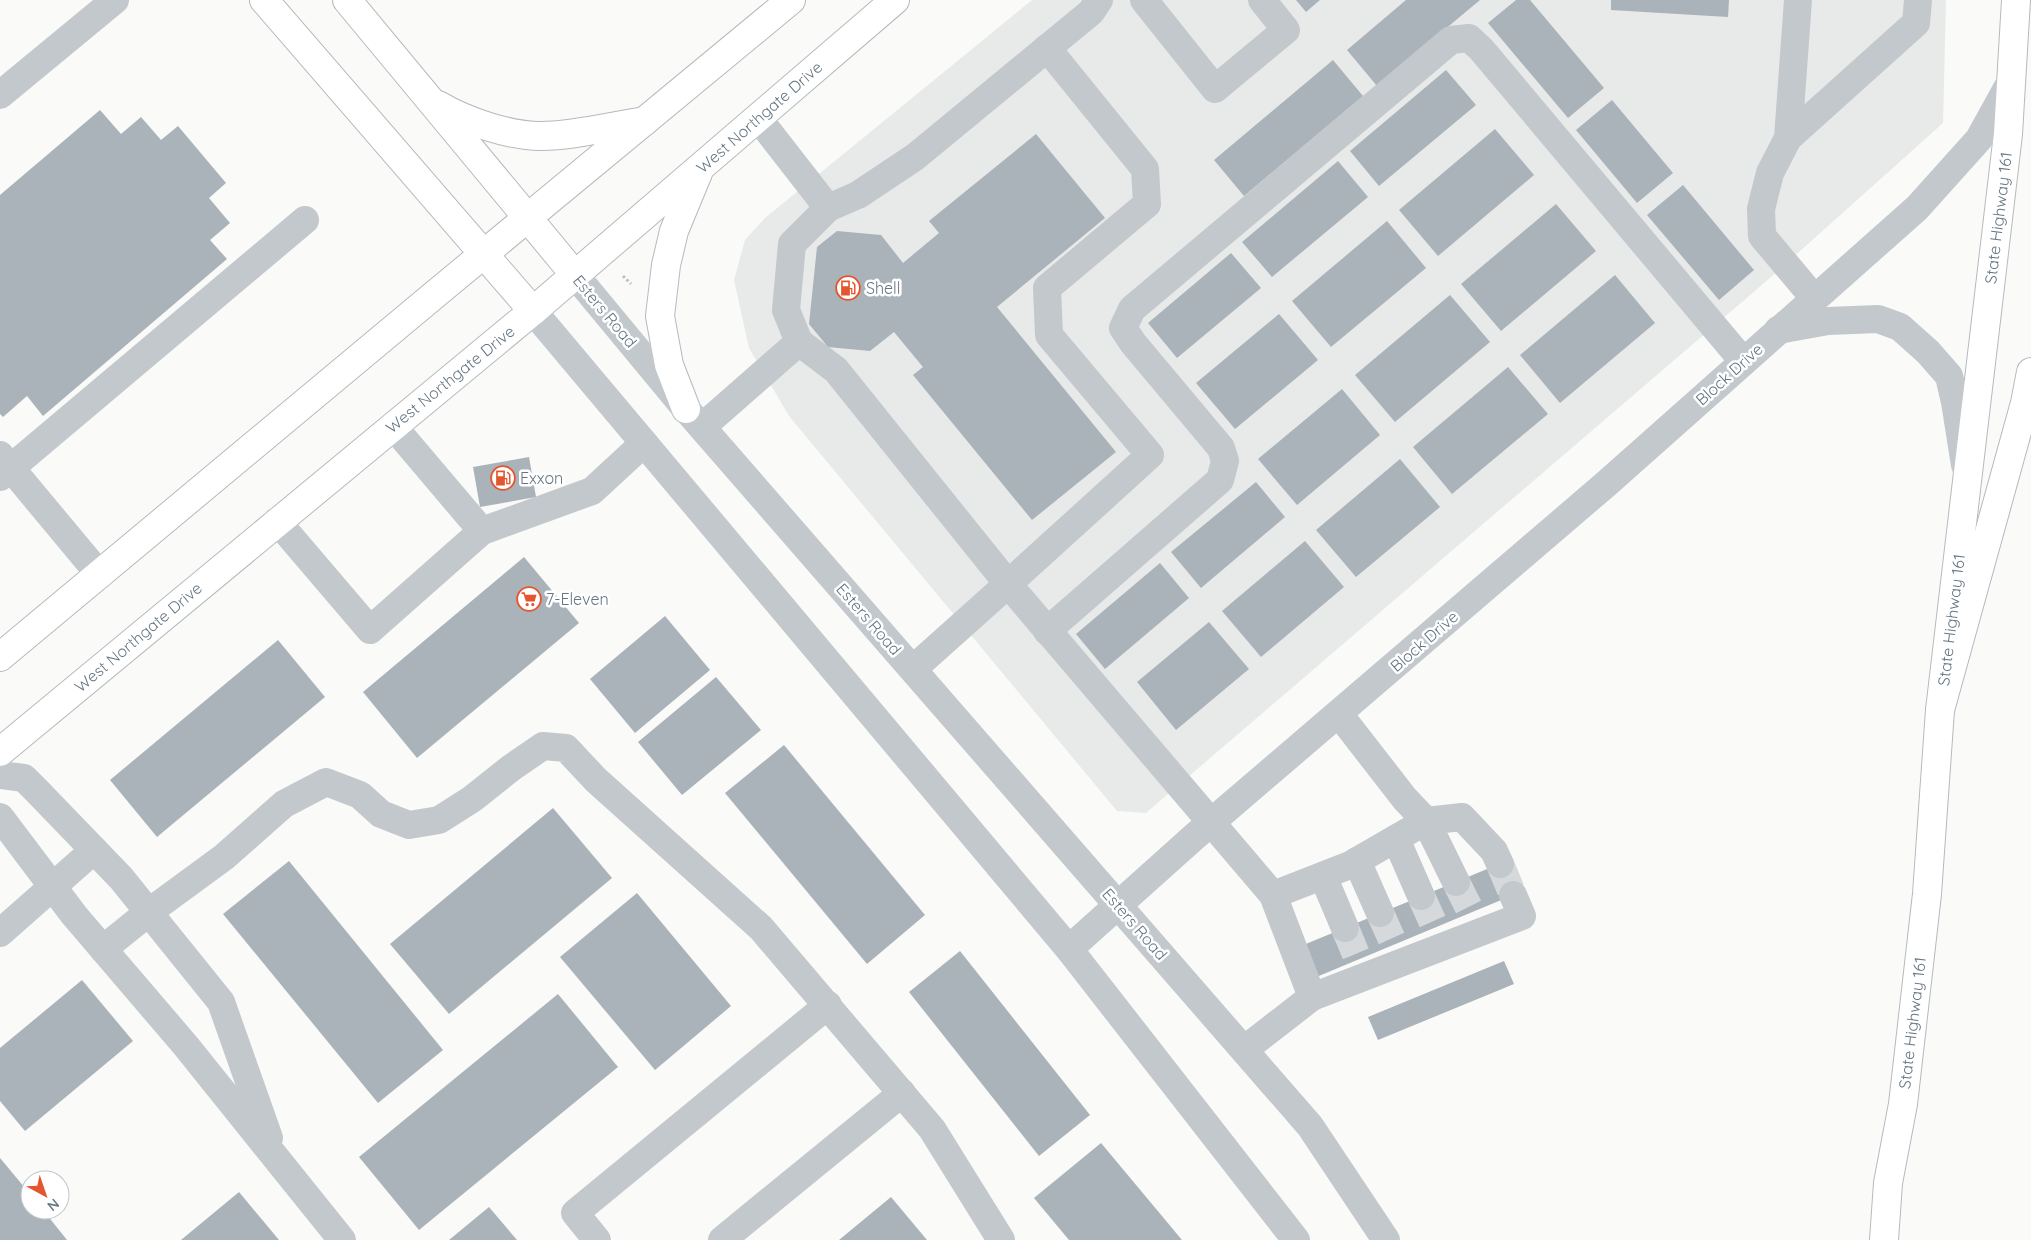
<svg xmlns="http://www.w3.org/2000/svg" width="2031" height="1240" viewBox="0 0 2031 1240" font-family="Quicksand,sans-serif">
<rect width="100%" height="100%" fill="#fafaf8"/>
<polygon fill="#e8e9e9" points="1032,0 1946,0 1943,123 1770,278 1146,813 1117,811 789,416 749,348 734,280 745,240 765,218"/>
<g fill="#aab3b9">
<polygon points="1296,0 1320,0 1306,12"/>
<polygon points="1406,0 1480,0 1377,86 1347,50"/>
<polygon points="1516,0 1530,0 1604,88 1568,118 1488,23"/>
<polygon points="1611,0 1729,0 1728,17 1611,10"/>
<polygon points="1333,60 1363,96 1244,196 1214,160"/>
<polygon points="1446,70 1476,105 1379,186 1350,151"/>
<polygon points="1612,100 1673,173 1637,203 1576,130"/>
<polygon points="100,110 121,134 141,117 161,140 178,126 226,183 209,198 230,223 210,240 227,259 43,416 27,396 3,417 0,414 0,195"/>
<polygon points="1495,129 1534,175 1438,256 1399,210"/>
<polygon points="1036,134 1105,218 997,307 1116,452 1032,520 913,375 923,367 894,332 870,351 828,347 809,324 817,247 837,231 881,235 903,263 939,233 929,221"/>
<polygon points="1338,161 1368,197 1272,277 1242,242"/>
<polygon points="1683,185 1754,270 1719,300 1647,215"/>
<polygon points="1556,204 1596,251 1501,331 1461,284"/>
<polygon points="1387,221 1426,268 1331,347 1292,301"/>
<polygon points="1231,253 1261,288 1177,358 1148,323"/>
<polygon points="1615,275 1655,323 1560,403 1520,355"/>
<polygon points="1450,295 1490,342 1395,422 1355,375"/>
<polygon points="1279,314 1318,360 1235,429 1196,383"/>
<polygon points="1508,367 1548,414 1452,494 1413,447"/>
<polygon points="1342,389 1380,435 1297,505 1258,459"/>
<polygon points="529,457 536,497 480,507 473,467"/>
<polygon points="1400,459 1440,507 1356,577 1316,530"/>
<polygon points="1256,482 1285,517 1201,588 1171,552"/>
<polygon points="1305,541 1344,587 1261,657 1222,611"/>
<polygon points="524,557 579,623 417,758 363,692"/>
<polygon points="1160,563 1189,598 1105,669 1076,634"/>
<polygon points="665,616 710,670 635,733 590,679"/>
<polygon points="1209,622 1249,669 1176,730 1137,682"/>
<polygon points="278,640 325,697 157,837 110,780"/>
<polygon points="716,677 761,730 682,795 638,742"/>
<polygon points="784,745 925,915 867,964 725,793"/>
<polygon points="553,808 612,878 449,1014 390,944"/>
<polygon points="289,861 443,1050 378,1103 223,914"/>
<polygon points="1504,862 1518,893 1314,978 1301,946"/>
<polygon points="637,893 731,1006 655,1070 560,957"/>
<polygon points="960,951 1090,1115 1039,1156 909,992"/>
<polygon points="1504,961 1514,984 1378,1040 1368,1017"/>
<polygon points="82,980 133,1041 25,1131 0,1101 0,1048"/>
<polygon points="558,994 618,1067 419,1230 359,1157"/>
<polygon points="1101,1143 1182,1240 1069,1240 1034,1198"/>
<polygon points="0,1158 30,1194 30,1210 43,1210 67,1240 0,1240"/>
<polygon points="239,1192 279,1240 181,1240"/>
<polygon points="891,1197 927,1240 839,1240"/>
<polygon points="489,1207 517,1240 449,1240"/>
</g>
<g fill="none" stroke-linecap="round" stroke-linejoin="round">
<g stroke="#d5d9db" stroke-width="28" stroke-dasharray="28 14" stroke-linecap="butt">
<polyline points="1500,864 1513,895"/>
<polyline points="1456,882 1471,912"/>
<polyline points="1421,896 1435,927"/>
<polyline points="1380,913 1394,944"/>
<polyline points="1345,928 1358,959"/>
</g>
<g stroke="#b5babe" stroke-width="30">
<g id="major">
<polyline points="264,0 533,311"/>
<polyline points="347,0 575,275"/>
<path d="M438,105C465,121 509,136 541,136C572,136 613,126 645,121"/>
<polyline points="686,409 669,365 660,316 666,265 674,231 698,173"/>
<polyline points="0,657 439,291 791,0"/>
<polyline points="0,752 533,311 895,0"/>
<polyline points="1884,1240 1888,1183 1903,1104 1927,894 1940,710 2008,134 2016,0"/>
</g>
</g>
<g stroke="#b4b9bd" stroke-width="30">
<polyline id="highway" points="1940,710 2025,403 2031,372"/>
</g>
<polyline stroke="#bbbfc2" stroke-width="3" stroke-dasharray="2.5 2.5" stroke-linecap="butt" points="623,276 631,284"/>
<g stroke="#c3c8cc" stroke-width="28">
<polyline points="1144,0 1215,89 1286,30 1262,0"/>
<polyline points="1798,0 1788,138 1770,173 1761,209 1762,236 1814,298"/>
<polyline points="1047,48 1145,169 1147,204 1047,288 1049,335 1150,455 1008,584 1273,895 1350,865 1426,821 1405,799 1339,714"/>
<polyline points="0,95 115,0"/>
<polyline points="758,118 828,208"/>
<polyline points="1788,138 1916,23 1918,0"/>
<polyline points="575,275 686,409 1310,1126 1386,1240"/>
<polyline points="533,311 1069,949 1296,1240"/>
<polyline points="1778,330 1828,321 1878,319 1900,327 1928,352 1949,376 1955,402 1965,465"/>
<polyline points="393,426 482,531"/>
<polyline points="702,427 799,342"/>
<polyline points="0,455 100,575"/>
<polyline points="0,477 305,220"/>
<polyline points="277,521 370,630 482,531 592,491 644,443"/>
<polyline points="1047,631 1220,480 1225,461 1221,448 1133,343 1123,328 1132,309 1451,40 1469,38 1481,49 1743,361"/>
<polyline points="913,669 1008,584 836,370 799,342 786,310 792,244 828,208 858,195 915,157 1091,12 1099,0"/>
<polyline points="0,775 24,778 37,791 121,878 221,1002 269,1138"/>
<polyline points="0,817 74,915 186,1046 342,1240"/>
<polyline points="1396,839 1421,896"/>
<polyline points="1357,861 1380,913"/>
<polyline points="1323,876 1345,928"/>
<polyline points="1456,882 1426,821 1462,817 1494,851 1500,864"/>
<polyline points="0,933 94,850"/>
<polyline points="103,949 149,912 224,857 284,804 326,782 360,795 381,814 409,825 439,820 472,799 511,768 543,746 566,748 596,780 761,928 932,1129 1001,1240"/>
<polyline points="1069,949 1194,837 1606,484 1917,208 1979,139 2011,81"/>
<polyline points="1312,997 1522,916 1513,895"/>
<polyline points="1245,1049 1312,997 1273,895"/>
<polyline points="597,1240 575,1213 828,1005"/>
<polyline points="722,1240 902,1093"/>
</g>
<use href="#major" stroke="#fff" stroke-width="28"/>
<use href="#highway" stroke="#fff" stroke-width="28"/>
</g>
<defs>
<g id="fuel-ring" transform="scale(1.25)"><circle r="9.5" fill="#fff" stroke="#e4572e" stroke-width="1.5"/><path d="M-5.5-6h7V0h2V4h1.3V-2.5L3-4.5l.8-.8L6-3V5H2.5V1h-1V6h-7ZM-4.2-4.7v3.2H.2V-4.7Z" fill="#e4572e"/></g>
<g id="supermarket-ring" transform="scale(1.25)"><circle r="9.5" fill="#fff" stroke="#e4572e" stroke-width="1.5"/><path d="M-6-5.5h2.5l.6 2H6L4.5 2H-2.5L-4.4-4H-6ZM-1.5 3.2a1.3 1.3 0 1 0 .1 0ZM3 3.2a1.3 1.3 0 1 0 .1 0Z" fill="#e4572e"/></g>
</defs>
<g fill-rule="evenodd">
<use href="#fuel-ring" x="848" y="288"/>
<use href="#fuel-ring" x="503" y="478"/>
<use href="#supermarket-ring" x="529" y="599"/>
</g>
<g text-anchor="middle" stroke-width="5" stroke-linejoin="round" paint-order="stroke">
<g font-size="16" fill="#657683" stroke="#fff">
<text transform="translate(759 117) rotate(-41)" y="6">West Northgate Drive</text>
<text transform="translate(1998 218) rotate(-83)" y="6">State Highway 161</text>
<text transform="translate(605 311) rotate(50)" y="6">Esters Road</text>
<text transform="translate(1729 374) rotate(-42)" y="6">Block Drive</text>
<text transform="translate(450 379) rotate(-39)" y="6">West Northgate Drive</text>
<text transform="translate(869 619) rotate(49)" y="6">Esters Road</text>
<text transform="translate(1951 620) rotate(-83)" y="6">State Highway 161</text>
<text transform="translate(138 637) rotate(-40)" y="6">West Northgate Drive</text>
<text transform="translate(1424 641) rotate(-41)" y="6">Block Drive</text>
<text transform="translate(1135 924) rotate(49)" y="6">Esters Road</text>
<text transform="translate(1912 1023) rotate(-83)" y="6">State Highway 161</text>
</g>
<g font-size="16" fill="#657683" stroke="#fff" text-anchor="start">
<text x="866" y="294">Shell</text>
<text x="520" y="484">Exxon</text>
<text x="546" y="605">7-Eleven</text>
</g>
</g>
<g transform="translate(45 1195) rotate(140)"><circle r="24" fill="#ffffff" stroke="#c1c8cd"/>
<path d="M0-4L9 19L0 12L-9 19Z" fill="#e4572e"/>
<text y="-8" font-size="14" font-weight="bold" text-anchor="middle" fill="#657683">N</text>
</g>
</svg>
